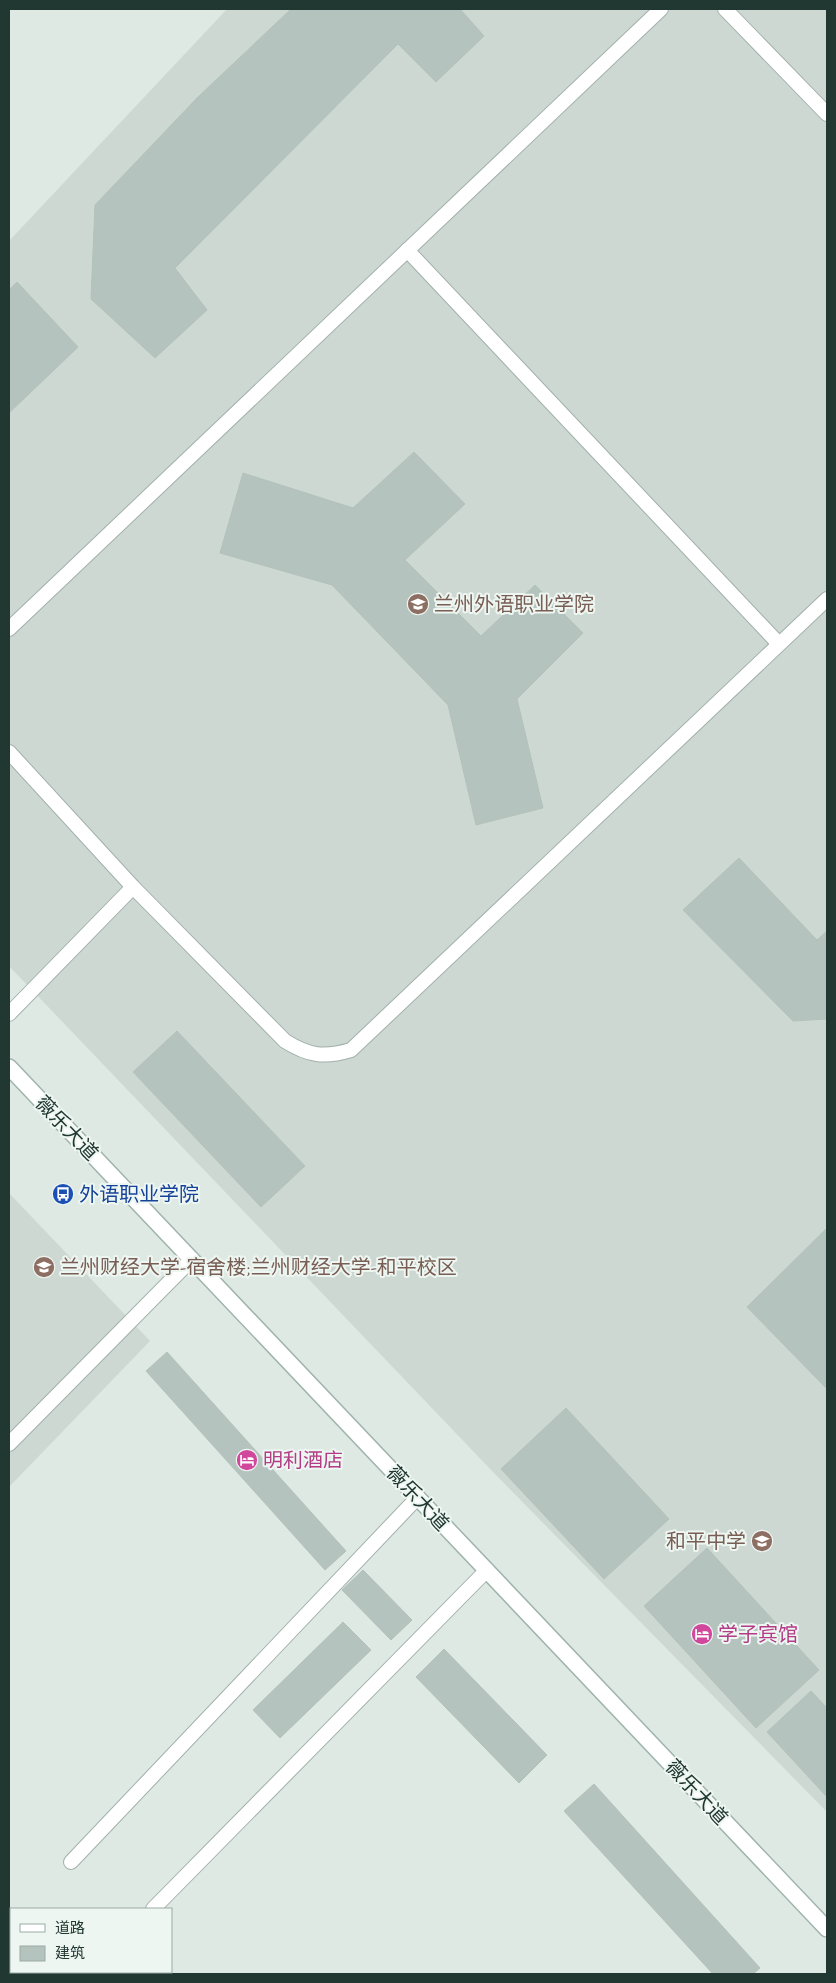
<svg xmlns="http://www.w3.org/2000/svg" width="836" height="1983" viewBox="0 0 836 1983" font-family="'Alegreya Sans','Noto Sans SC',sans-serif">
<rect width="100%" height="100%" fill="#dee9e4"/>
<g fill="#cdd8d3">
<polygon points="227,9 827,9 827,1812 494,1473 9,966 9,241"/>
<polygon points="9,1193 150,1341 9,1487"/>
</g>
<g fill="#b4c3bd" stroke="#b2c2bb">
<polygon points="291,9 460,9 484,36 436,82 398,44 175,268 207,310 155,358 91,299 95,205 197,98"/>
<polygon points="17,282 78,347 9,413 9,290"/>
<polygon points="414,452 465,504 405,560 481,636 535,585 583,633 517,699 543,808 476,825 448,705 332,585 220,553 243,473 353,508"/>
<polygon points="739,858 817,940 827,931 827,1019 793,1021 683,910"/>
<polygon points="177,1031 305,1166 261,1207 133,1072"/>
<polygon points="827,1228 827,1389 747,1307"/>
<polygon points="167,1352 346,1551 325,1570 146,1371"/>
<polygon points="566,1408 669,1519 604,1579 501,1469"/>
<polygon points="707,1548 819,1670 756,1728 644,1606"/>
<polygon points="363,1570 412,1620 391,1640 342,1590"/>
<polygon points="343,1622 371,1650 280,1738 253,1710"/>
<polygon points="444,1649 547,1755 519,1783 416,1677"/>
<polygon points="811,1691 827,1708 827,1797 767,1732"/>
<polygon points="594,1784 760,1968 753,1974 713,1974 564,1811"/>
</g>
<g fill="none" stroke-linecap="round" stroke-linejoin="round">
<g stroke="#a2b0ab" stroke-width="16">
<g id="lane">
<polyline points="725,9 827,114"/>
<polyline points="407,250 779,644"/>
<polyline points="9,629 661,9"/>
<path d="M9,752L133,887L285,1041C309,1056 324,1058 351,1050L827,599"/>
<polyline points="9,1014 133,887"/>
<polyline points="9,1444 192,1259"/>
<polyline points="71,1862 418,1497"/>
<polyline points="153,1909 487,1570"/>
<polyline points="90,1974 92,1972"/>
</g>
</g>
<g stroke="#9fb4ac" stroke-width="18">
<polyline id="secondary" points="9,1067 827,1929"/>
</g>
<use href="#lane" stroke="#fff" stroke-width="14"/>
<use href="#secondary" stroke="#fff" stroke-width="15"/>
</g>
<defs>
<g id="university-disc" transform="scale(1.125)"><circle r="9.5" fill="#8d6e63" stroke="#eef6f2"/><path d="M0-5L7-2L0 1L-7-2ZM-4 1L0 2.5L4 1V4Q0 6-4 4Z" fill="#fff"/></g>
<g id="bus-disc" transform="scale(1.125)"><circle r="9.5" fill="#1a4fb4" stroke="#eef6f2"/><path d="M-5-6H5V4H4V6H2V4H-2V6H-4V4H-5ZM-3.5-4V0h7V-4ZM-3.5 1.2v1.5H-2V1.2ZM2 1.2v1.5H3.5V1.2Z" fill="#fff"/></g>
<g id="hotel-disc" transform="scale(1.125)"><circle r="9.5" fill="#d1479c" stroke="#eef6f2"/><path d="M-6-4.5h1.5V1H6V5H4.5V3h-9V5H-6ZM-4 0a1.8 1.8 0 1 1 3.6 0ZM.5 0V-2.5h3Q6-2.5 6 0Z" fill="#fff"/></g>
<g id="school-disc" transform="scale(1.125)"><circle r="9.5" fill="#8d6e63" stroke="#eef6f2"/><path d="M0-5L7-2L0 1L-7-2ZM-4 1L0 2.5L4 1V4Q0 6-4 4Z" fill="#fff"/></g>
</defs>
<g fill-rule="evenodd">
<use href="#university-disc" x="418" y="604"/>
<use href="#bus-disc" x="63" y="1194"/>
<use href="#university-disc" x="44" y="1267"/>
<use href="#hotel-disc" x="247" y="1460"/>
<use href="#school-disc" x="762" y="1541"/>
<use href="#hotel-disc" x="702" y="1634"/>
</g>
<g text-anchor="middle" stroke-width="4" stroke-linejoin="round" paint-order="stroke">
<g font-size="20" fill="#785e54" stroke="#eef6f2" text-anchor="start">
<text x="434" y="611">兰州外语职业学院</text>
<text x="60" y="1274">兰州财经大学-宿舍楼;兰州财经大学-和平校区</text>
<text x="746" y="1548" text-anchor="end">和平中学</text>
</g>
<g font-size="20" fill="#213731" stroke="#eef6f2">
<text transform="translate(67 1128) rotate(46)" y="7">薇乐大道</text>
<text transform="translate(418 1498) rotate(47)" y="7">薇乐大道</text>
<text transform="translate(697 1792) rotate(47)" y="7">薇乐大道</text>
</g>
<g font-size="20" fill="#164399" stroke="#eef6f2" text-anchor="start">
<text x="79" y="1201">外语职业学院</text>
</g>
<g font-size="20" fill="#b23c85" stroke="#eef6f2" text-anchor="start">
<text x="263" y="1467">明利酒店</text>
<text x="718" y="1641">学子宾馆</text>
</g>
</g>
<rect width="836" height="1983" fill="none" stroke="#213731" stroke-width="20"/>
<rect x="10" y="1908" width="162" height="65" fill="#eef6f2" stroke="#9caaa5"/>
<rect x="20" y="1924" width="25" height="8" fill="#ffffff" stroke="#9caaa5"/>
<text x="55" y="1933" font-size="15" fill="#213731">道路</text>
<rect x="20" y="1946" width="25" height="15" fill="#b4c3bd" stroke="#9caaa5"/>
<text x="55" y="1958" font-size="15" fill="#213731">建筑</text>
</svg>
